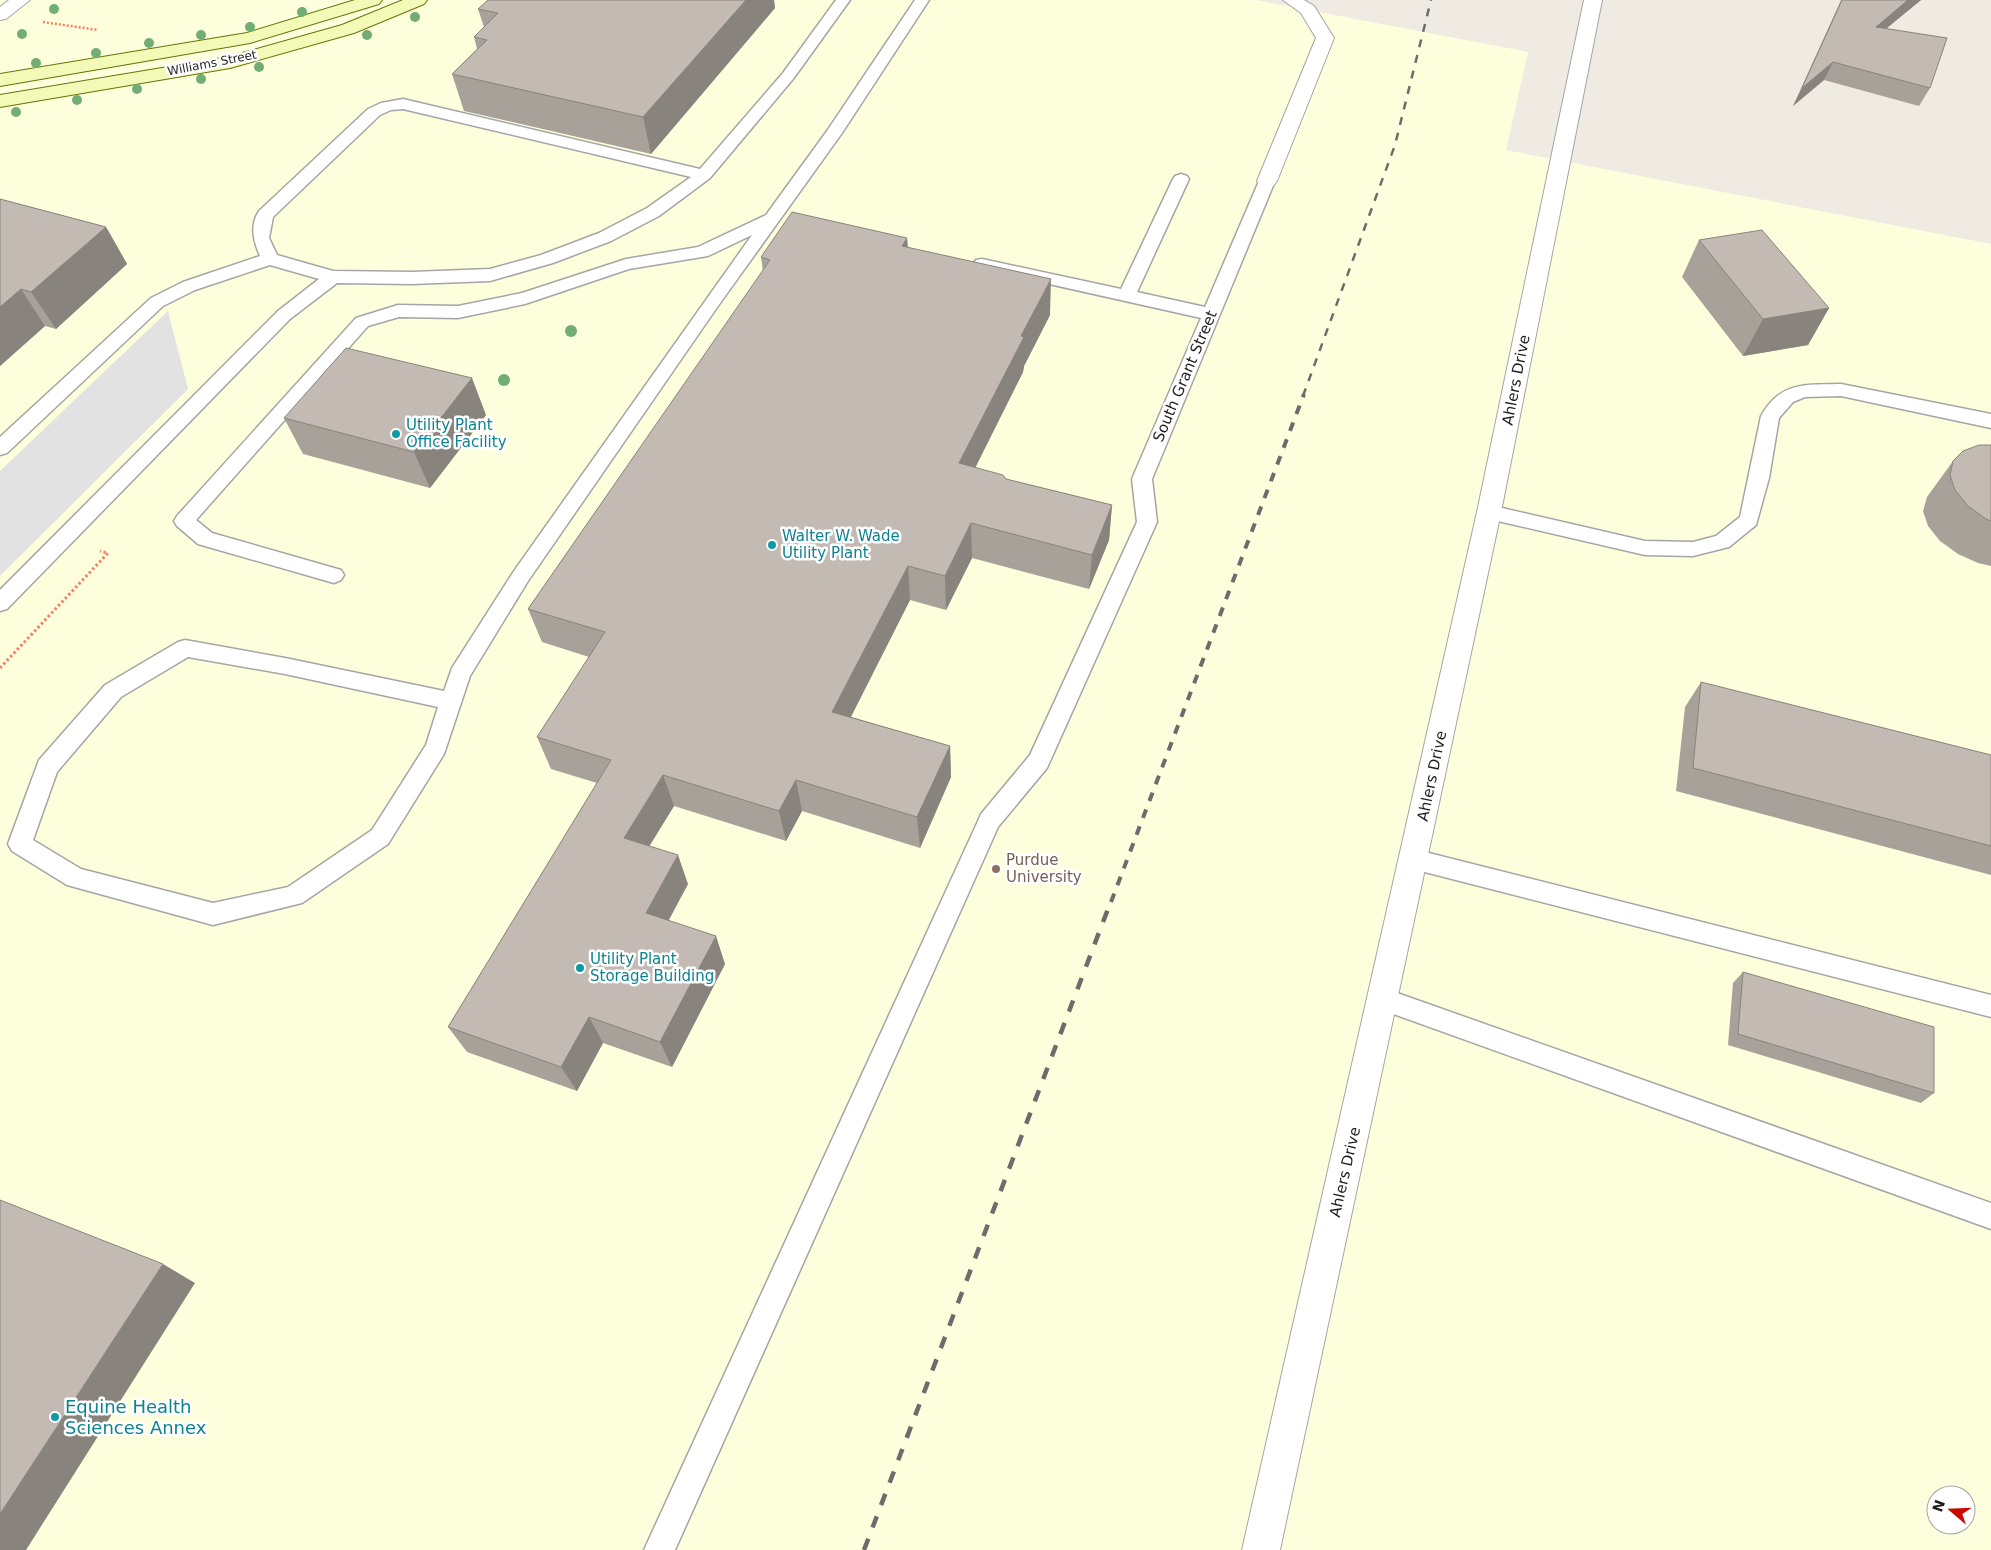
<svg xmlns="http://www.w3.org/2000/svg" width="1991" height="1550" viewBox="0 0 1991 1550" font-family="'DejaVu Sans',sans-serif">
<rect width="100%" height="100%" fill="#efebe3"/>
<path fill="#fdffdc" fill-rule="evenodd" d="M0,0H1256L1528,52L1506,150L1991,244V1550H0ZM1936,1495H1966V1525H1936Z"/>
<polygon fill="#e2e2e2" points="168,311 188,389 0,576 0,471"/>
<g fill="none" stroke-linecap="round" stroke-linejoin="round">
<g stroke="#a5a5a5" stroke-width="3">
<g id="lane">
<path d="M836,0H850L793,79L710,178L659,216L611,241L553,263L490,281L412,284L337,283L290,319L7,609L0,611V590L278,311L319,279L270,265L195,290L163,306L7,453L0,455V437L151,298L183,282L260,256C254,242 249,226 259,211L368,109L381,103L403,99L700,169L783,73ZM403,109L691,177L647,208L599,233L541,255L490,269L412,272L333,271L277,255L269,238L273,217L380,115L391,110Z"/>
<path d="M915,0H929L842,133L718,306L528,581L470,676L444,754L388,844L302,903L213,925L67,885L12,851L8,844L39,760L105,685L178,642L185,640L285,658L444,691L452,668L514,571L752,235L708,256L629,269L525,304L458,318L399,317L368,326L196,520L212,533L341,570L344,575L341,580L334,583L198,544L177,526L174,521L177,516L356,318L398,305L458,306L522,293L626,259L698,247L766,215L827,131ZM188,657L285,674L438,707L426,745L372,830L288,887L213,903L81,869L33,840L57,772L121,697Z"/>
<polygon points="1181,174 1187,176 1189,179 1137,292 1205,307 1259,181 1261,178 1273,178 1275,181 1152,479 1157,522 1047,768 998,827 675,1550 644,1550 978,821 981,814 1030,755 1137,522 1132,479 1201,318 982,269 976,268 973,264 976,260 982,259 1121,289 1173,179 1175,176"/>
<path d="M1841,384L1991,414V428L1841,396L1805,397L1793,402L1779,418L1769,478L1756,525L1729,547L1693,556L1645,555L1489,519L1482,517L1479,512L1482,507L1489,505L1645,541L1693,542L1716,536L1740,517L1761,416C1781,381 1805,385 1841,384Z"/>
<polygon points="1413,849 1991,995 1991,1017 1413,869 1405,866 1401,859 1405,852"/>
<polygon points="1383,988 1991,1203 1991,1229 1374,1007 1371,999 1374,991"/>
</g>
</g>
<g stroke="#a5a5a5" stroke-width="2">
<g id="street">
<polygon points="9,0 30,0 6,19 0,20 0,7"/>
<polygon points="1283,0 1304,0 1314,6 1334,38 1277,181 1274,185 1267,187 1260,185 1257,181 1316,38 1301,13"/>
<polygon points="1584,0 1602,0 1501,512 1280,1550 1242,1550 1477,512"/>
</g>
</g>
<g stroke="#647505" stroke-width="2">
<g id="secondary">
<polygon points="355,0 382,0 379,4 250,43 0,86 0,74 247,33"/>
<polygon points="403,0 427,0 424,4 354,33 230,68 0,107 0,95 228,57 342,25"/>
</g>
</g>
<polyline stroke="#fa7f69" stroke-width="2.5" stroke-dasharray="2 2" stroke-linecap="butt" points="43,22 98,30"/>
<polyline stroke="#fa7f69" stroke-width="3" stroke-dasharray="2.5 2.5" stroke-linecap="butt" points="0,668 108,553 100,551"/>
<use href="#lane" fill="#fff" fill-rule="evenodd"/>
<use href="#street" fill="#fff" fill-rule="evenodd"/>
<use href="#secondary" fill="#f3f9b7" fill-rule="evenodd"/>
<polyline stroke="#6c6c6c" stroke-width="2.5" stroke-dasharray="8 8" stroke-linecap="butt" points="1303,396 1395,145 1431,0"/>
<polyline stroke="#6c6c6c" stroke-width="4" stroke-dasharray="9 9" stroke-linecap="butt" points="1111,902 1304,394"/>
<polyline stroke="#6c6c6c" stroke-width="4.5" stroke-dasharray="12 12" stroke-linecap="butt" points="864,1550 1111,901"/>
</g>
<g fill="#72ae74">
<circle cx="54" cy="9" r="5"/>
<circle cx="302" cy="12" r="5"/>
<circle cx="415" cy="17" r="5"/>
<circle cx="250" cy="27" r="5"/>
<circle cx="22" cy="34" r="5"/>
<circle cx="201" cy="35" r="5"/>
<circle cx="367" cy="35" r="5"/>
<circle cx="149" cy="43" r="5"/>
<circle cx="96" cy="53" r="5"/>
<circle cx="36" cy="63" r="5"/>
<circle cx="259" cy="67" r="5"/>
<circle cx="201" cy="79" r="5"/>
<circle cx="137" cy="89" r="5"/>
<circle cx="77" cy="100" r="5"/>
<circle cx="16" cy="112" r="5"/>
<circle cx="571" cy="331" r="6"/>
<circle cx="504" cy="380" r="6"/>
</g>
<g fill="#a8a19a">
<polygon points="488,0 774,0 775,8 651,154 464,111 452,74 477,49 474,37 484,27 478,9"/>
<polygon points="1841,0 1921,0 1887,28 1930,88 1919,106 1824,80 1793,106"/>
<polygon points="0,199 106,227 127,264 56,329 45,326 0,366"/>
<polygon points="907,238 908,247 1050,315 1024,366 1023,372 975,468 1006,479 1112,505 1109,540 1089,589 972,558 946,610 910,600 851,717 950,746 951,777 920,848 802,811 786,841 674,806 649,846 688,884 669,920 725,964 672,1067 603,1043 577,1091 467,1052 448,1027 597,783 551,769 537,737 589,657 542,642 528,609 763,271 761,257"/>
<polygon points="1699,240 1829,308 1808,345 1743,356 1682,277"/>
<polygon points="486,415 430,488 303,454 284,418"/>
<polygon points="1991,445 1991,566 1978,563 1958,554 1940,541 1928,526 1923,511 1927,497 1953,461"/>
<polygon points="1701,682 1991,755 1991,875 1676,791 1685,707"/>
<polygon points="1743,972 1934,1093 1921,1103 1728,1045 1733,983"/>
</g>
<g fill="#88837d">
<polygon points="746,0 774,0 775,8 651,154 643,117"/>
<polygon points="1908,0 1921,0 1866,45 1876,27"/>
<polygon points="1833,62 1824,80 1793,106 1802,88"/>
<polygon points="106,227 127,264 56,329 31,292"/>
<polygon points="907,238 909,274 902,246"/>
<polygon points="1051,279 1050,315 1024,366 1023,372 960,498 959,463 1021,336"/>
<polygon points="21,289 45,326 0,366 0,307"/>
<polygon points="1829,308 1808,345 1743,356 1763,319"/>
<polygon points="472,378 486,415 430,488 414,452"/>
<polygon points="1112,505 1109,540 1089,589 1092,555"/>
<polygon points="971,523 972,558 946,610 945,576"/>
<polygon points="908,566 910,600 837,744 832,712"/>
<polygon points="950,746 951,777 920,848 917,817"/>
<polygon points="663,775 674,806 636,868 624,838"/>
<polygon points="796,780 802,811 786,841 779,811"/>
<polygon points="678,855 688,884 657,941 646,913"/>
<polygon points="716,936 725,964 672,1067 660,1042"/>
<polygon points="589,1017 603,1043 577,1091 561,1067"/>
<polygon points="163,1264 195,1283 26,1550 0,1550 0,1514"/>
</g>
<g fill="#c3bbb3" stroke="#88837d">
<polygon points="488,0 746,0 643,117 452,74 487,40 474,37 498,13 478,9"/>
<polygon points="1842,0 1908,0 1876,27 1947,38 1930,88 1833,62 1802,88"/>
<polygon points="0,199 106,227 31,292 21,289 0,307"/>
<polygon points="792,212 907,238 902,246 1051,279 1021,336 1024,337 959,463 1003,475 1006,479 1112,505 1092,555 971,523 945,576 908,566 832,712 950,746 917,817 796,780 779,811 663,775 624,838 678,855 646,913 716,936 660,1042 589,1017 561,1067 448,1027 611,760 537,737 605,632 528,609 770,260 761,257"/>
<polygon points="1762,230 1829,308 1763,319 1699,240"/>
<polygon points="346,348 472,378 414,452 284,418"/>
<polygon points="1979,445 1991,445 1991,521 1986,519 1968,506 1955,490 1950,475 1953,461 1963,451"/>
<polygon points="1701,682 1991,755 1991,846 1693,768"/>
<polygon points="1743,972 1934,1027 1934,1093 1738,1034"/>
<polygon points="0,1200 163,1264 0,1514"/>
</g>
<g fill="#0f9aa8" stroke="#fff" stroke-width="2">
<circle cx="396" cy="434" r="5"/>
<circle cx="772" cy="545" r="5"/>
<circle cx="580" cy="968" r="5"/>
<circle cx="55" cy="1417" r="5"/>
</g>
<circle fill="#8d6e63" stroke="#fff" stroke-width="2" cx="996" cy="869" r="5"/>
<g text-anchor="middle" stroke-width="5" stroke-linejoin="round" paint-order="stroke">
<g font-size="12" fill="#1e1e1e" stroke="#fff">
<text transform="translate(212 63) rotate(-11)" y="4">Williams Street</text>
</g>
<g font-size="15" fill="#1e1e1e" stroke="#fff">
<text transform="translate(1185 376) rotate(-67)" y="5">South Grant Street</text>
<text transform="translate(1516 380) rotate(-79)" y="5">Ahlers Drive</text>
<text transform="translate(1432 776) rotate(-78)" y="5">Ahlers Drive</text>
<text transform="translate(1345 1172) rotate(-77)" y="5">Ahlers Drive</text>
</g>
<g font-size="15" fill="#0d838f" stroke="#fff" text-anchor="start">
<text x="406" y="430">Utility Plant<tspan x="406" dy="17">Office Facility</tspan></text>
<text x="782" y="541">Walter W. Wade<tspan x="782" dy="17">Utility Plant</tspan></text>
<text x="590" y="964">Utility Plant<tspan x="590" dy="17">Storage Building</tspan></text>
</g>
<g font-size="15" fill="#785e54" stroke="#fff" text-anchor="start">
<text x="1006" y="865">Purdue<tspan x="1006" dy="17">University</tspan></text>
</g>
<g font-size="18" fill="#0d838f" stroke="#fff" text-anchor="start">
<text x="65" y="1413">Equine Health<tspan x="65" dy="21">Sciences Annex</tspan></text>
</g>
</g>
<g transform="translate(1951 1510) rotate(289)"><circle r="24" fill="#ffffff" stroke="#a5a5a5"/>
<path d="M0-4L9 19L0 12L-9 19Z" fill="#cb0900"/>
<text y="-8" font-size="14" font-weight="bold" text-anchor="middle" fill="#1e1e1e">N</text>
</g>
</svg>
